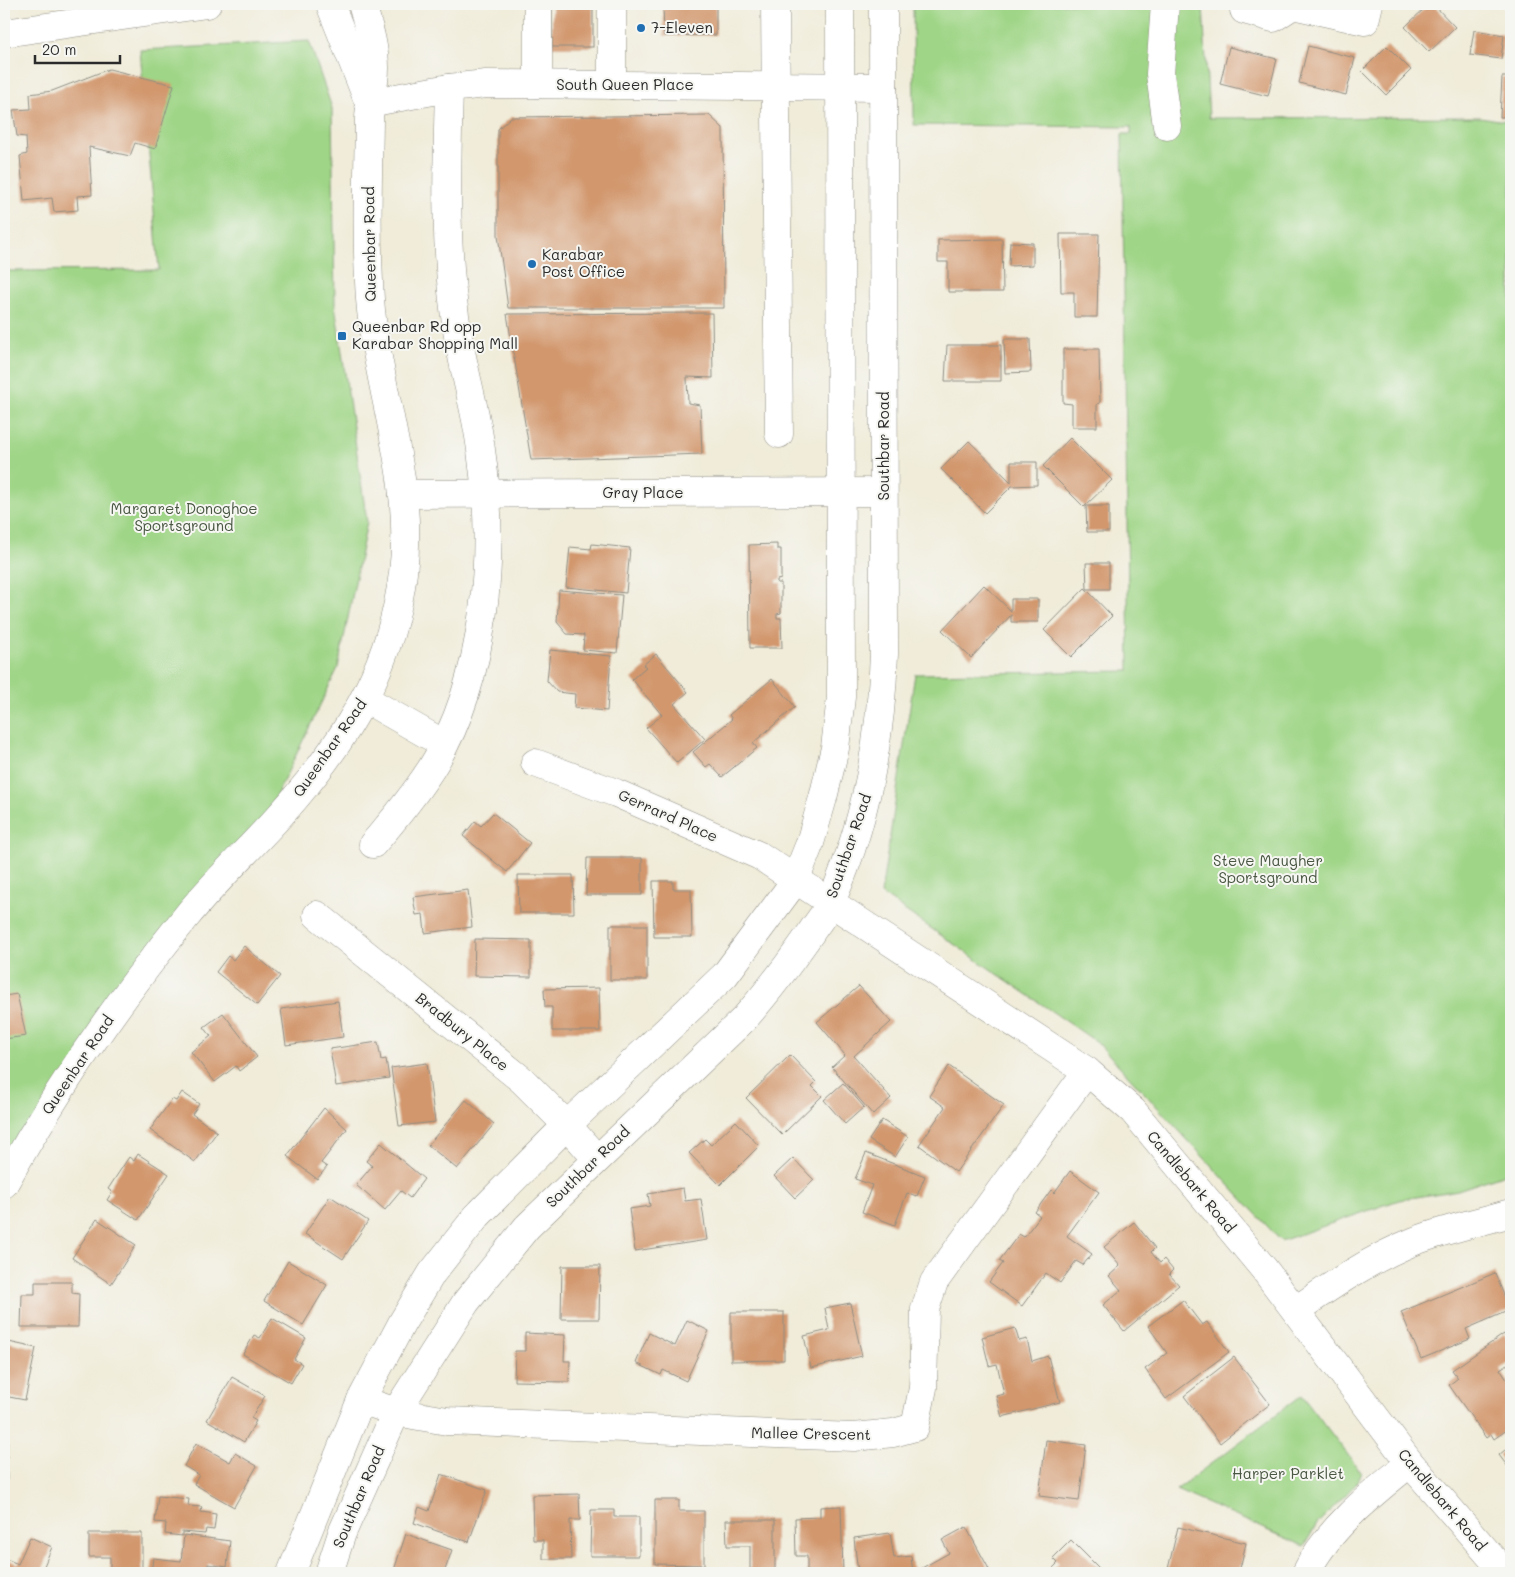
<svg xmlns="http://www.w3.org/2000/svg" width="1515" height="1577" viewBox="0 0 1515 1577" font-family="Mali,sans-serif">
<rect width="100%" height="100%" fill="#f6f6f2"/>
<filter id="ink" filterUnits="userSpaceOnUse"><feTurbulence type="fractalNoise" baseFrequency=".02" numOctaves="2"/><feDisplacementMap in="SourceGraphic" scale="10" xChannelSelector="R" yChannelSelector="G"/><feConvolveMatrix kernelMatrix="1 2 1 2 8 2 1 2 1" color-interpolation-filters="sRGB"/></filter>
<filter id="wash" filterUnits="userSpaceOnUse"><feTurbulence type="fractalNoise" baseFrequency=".0096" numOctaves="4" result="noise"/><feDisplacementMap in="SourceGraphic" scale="20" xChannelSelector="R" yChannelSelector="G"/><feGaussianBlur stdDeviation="1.12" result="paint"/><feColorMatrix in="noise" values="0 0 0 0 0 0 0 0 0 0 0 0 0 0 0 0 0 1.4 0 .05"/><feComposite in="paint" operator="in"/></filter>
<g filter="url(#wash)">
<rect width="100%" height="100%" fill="#f0ecd9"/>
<g fill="#9fd586" stroke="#658058">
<polygon points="913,4 1203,4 1209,118 1480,117 1511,122 1511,1172 1458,1190 1399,1200 1281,1241 1098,1043 881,894 915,674 1129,671 1122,134 1131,134 1131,127 914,125"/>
<polygon points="309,41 332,108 335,305 367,522 338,668 252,846 4,1157 4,271 159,270 140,50"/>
<polygon points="1302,1395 1361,1472 1356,1484 1317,1524 1304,1546 1176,1490"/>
</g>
<g id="blocks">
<g fill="#d2976d">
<rect x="552" y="4" width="41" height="43"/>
<polygon points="663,4 716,4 716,35 664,36"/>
<polygon points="1429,4 1433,4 1455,27 1429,52 1405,27"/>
<polygon points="1474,30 1504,35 1501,59 1470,55"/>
<polygon points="1308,46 1355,58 1346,95 1299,83"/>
<polygon points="1387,46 1411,70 1386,95 1362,71"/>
<polygon points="1229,47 1277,59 1268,96 1220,84"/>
<polygon points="109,69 174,85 155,149 135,143 130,156 89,147 92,195 77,196 78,210 54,212 52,198 24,201 20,156 27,154 26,137 17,136 13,110 31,109 30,94 52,91"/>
<polygon points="1502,77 1511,77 1511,117 1500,117"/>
<polygon points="709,115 723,128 724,308 508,308 498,235 498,129 511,117"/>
<polygon points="4,140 8,178 4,178"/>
<polygon points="1060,234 1099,234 1097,317 1074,317 1074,292 1061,292"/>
<polygon points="1002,239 1003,292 948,292 948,262 938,262 938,240"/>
<polygon points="1010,242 1033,243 1033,265 1009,266"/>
<polygon points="712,313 713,378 687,377 688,403 700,405 702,454 531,460 507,314"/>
<polygon points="1004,339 1030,339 1031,372 1005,373"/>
<polygon points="947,345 1001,345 1001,381 945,381"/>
<polygon points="1063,349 1099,349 1100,403 1097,404 1097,427 1072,427 1072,404 1063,403"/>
<polygon points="1070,438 1112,480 1084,507 1043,466"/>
<polygon points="969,441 1011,482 1011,462 1037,462 1037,485 1012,486 985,513 941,469"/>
<polygon points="1086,506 1109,506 1109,532 1087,532"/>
<polygon points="592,544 630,548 626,593 566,587 570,547 591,549"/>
<polygon points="777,544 777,549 781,549 781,579 777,580 777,583 781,583 781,613 777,614 777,618 781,618 782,648 750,648 749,545"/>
<polygon points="1086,563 1109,563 1109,589 1087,589"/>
<polygon points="984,585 1011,611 1011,599 1038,599 1038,622 1011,622 1011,615 971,658 942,630"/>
<polygon points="1085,588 1112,616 1071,657 1044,630"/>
<polygon points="559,590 622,595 617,653 583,650 584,635 567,634 557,622"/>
<polygon points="550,650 611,656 607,711 574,708 575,694 557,692 547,681"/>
<polygon points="656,654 688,692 674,704 705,739 677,763 646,728 662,715 632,679 646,667 643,665"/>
<polygon points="772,679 795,707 753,743 757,748 722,777 710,764 706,767 693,752 732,719 729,715"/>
<polygon points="493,813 530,843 507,872 463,836 475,821 481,826"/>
<polygon points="587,858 642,858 642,895 586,895"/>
<polygon points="518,875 573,875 574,913 519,913"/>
<polygon points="653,881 673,881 673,889 691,889 692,937 654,937"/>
<polygon points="468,890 472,927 425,933 423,914 416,915 413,897"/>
<rect x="610" y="925" width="37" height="55"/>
<polygon points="475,939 531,940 531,977 474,976"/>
<polygon points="244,946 280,976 257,1005 216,972 228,956 233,960"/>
<polygon points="859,986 891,1022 854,1056 891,1098 873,1115 832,1067 845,1055 817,1022"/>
<polygon points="599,988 600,1031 552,1031 552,1007 545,1007 544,989"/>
<polygon points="17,994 26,1036 4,1039 4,996"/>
<polygon points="338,1001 343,1037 286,1045 281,1009"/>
<polygon points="223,1013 257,1057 239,1071 236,1066 215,1082 191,1052 211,1036 204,1027"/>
<polygon points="378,1042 381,1060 386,1059 389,1078 336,1086 330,1049"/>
<polygon points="790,1055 816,1082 812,1086 822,1096 782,1135 746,1098"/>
<polygon points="427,1063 435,1122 399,1126 391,1068"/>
<polygon points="949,1066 1004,1105 956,1172 919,1145 945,1107 929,1096"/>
<polygon points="843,1083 864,1107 845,1124 824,1100"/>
<polygon points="182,1092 199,1104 192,1114 217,1132 195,1162 150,1130 172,1099 176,1101"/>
<polygon points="466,1100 494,1124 457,1169 428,1145"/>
<polygon points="324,1108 347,1129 321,1163 327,1167 317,1179 287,1156"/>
<polygon points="882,1120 908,1137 895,1157 869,1140"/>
<polygon points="736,1121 759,1146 720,1185 689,1153 705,1139 711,1145"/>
<polygon points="381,1143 424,1179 410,1198 401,1191 385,1210 356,1185 372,1166 366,1161"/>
<polygon points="866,1153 925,1176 917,1196 907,1193 895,1225 862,1212 872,1185 855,1179"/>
<polygon points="138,1154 169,1174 138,1220 107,1200 112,1192 108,1189 129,1157 134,1161"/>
<polygon points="793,1158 814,1180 795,1198 774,1176"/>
<polygon points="1070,1171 1099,1192 1067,1236 1092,1254 1083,1265 1076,1261 1060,1283 1046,1273 1022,1306 989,1282 1003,1263 999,1261 1019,1234 1024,1237 1040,1216 1035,1212 1051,1190 1054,1193"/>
<polygon points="683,1188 685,1201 701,1199 707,1240 635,1251 629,1209 650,1206 648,1194"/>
<polygon points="330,1196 368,1221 343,1259 305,1234"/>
<polygon points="97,1219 136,1245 111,1284 72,1258"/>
<polygon points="1134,1222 1155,1248 1151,1252 1160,1263 1164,1259 1173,1270 1169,1274 1179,1285 1124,1331 1103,1305 1121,1290 1109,1276 1120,1266 1104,1247"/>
<polygon points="288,1261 327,1285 303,1325 264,1301"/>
<polygon points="562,1266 600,1266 599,1319 561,1319"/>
<polygon points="1495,1273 1510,1310 1466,1329 1470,1339 1421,1359 1401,1312"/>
<polygon points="35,1282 72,1282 72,1293 79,1294 78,1327 21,1327 22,1294 35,1294"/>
<polygon points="1183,1300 1202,1325 1207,1322 1229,1352 1166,1399 1145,1369 1167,1353 1148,1326"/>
<polygon points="850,1303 862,1356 811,1368 804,1336 829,1330 825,1308"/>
<polygon points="731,1312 784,1312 784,1360 731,1361"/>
<polygon points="272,1318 306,1338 294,1359 302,1364 291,1383 243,1354 254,1335 260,1338"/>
<polygon points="687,1320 709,1331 686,1381 663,1370 661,1375 636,1363 649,1333 675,1346"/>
<polygon points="1015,1328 1019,1341 1027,1339 1032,1361 1048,1356 1060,1402 1002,1417 996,1396 1004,1394 997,1364 989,1366 982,1337"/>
<polygon points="525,1333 565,1335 564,1361 570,1361 569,1382 514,1381 515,1351 525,1351"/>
<polygon points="1504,1334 1511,1344 1511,1362 1500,1369 1511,1386 1511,1427 1494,1439 1491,1434 1486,1438 1449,1385 1458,1378 1452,1370"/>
<polygon points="4,1341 36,1348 25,1400 4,1396"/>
<polygon points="1234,1357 1270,1404 1220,1443 1184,1396"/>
<polygon points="232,1377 265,1396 251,1418 256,1421 244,1442 207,1420"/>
<polygon points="4,1430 8,1430 7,1480 4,1480"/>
<polygon points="1046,1440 1086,1445 1079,1501 1039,1496"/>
<polygon points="196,1443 230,1462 235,1453 257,1466 234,1507 194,1484 199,1475 184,1466"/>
<polygon points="1511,1445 1511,1471 1499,1455"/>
<polygon points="441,1474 487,1490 469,1542 414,1523 419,1507 429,1511"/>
<polygon points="579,1494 580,1520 570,1520 571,1559 543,1559 543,1540 533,1540 532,1495"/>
<polygon points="158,1496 189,1499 188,1506 202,1507 201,1512 216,1514 214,1530 206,1529 205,1534 182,1532 182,1536 165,1534 166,1523 155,1522"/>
<polygon points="655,1500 679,1500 679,1511 704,1511 704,1565 655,1564"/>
<polygon points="841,1506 843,1573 807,1573 807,1556 796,1556 795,1518 820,1517 820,1507"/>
<polygon points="591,1510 614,1510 614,1517 639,1517 639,1556 590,1556"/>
<polygon points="726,1520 775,1520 775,1573 750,1573 750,1546 727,1546"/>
<polygon points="966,1527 989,1569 981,1573 922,1573 920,1569 949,1553 942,1540"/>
<polygon points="1178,1527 1246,1543 1239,1573 1167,1573"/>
<polygon points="89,1533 142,1533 142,1573 110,1573 110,1557 89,1557"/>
<polygon points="890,1533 894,1558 911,1556 913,1573 858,1573 854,1538"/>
<polygon points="406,1534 452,1550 444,1573 393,1573"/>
<polygon points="184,1535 230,1541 227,1567 208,1564 207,1573 151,1573 153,1558 181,1561"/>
<polygon points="30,1537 52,1547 41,1573 4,1573 4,1558 18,1564"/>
<polygon points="1071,1540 1104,1573 1048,1573 1058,1563 1053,1558"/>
</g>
</g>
</g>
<g filter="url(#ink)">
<use href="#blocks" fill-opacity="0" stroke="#8e8c82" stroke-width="1"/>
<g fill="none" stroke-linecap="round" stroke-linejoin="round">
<g stroke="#8e8c82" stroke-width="29">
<g id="minor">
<polyline points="330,4 369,103"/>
<polyline points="538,4 538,84"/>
<polyline points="612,4 612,85"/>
<polyline points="775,4 779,434"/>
<polyline points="1165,4 1160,74 1167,126"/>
<polyline points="1244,10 1273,18 1293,5 1365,21 1369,4"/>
<polyline points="369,103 449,88 486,84 883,87"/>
<polyline points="403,494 883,492"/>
<polyline points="365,699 444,744"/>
<polyline points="535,763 616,793 760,856 1087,1071 1133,1111 1264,1269 1410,1463 1505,1573"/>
<path d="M373,844C394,820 414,795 431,769C487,680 496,551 481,450C476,409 463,370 457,329C444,249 447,169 449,88"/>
<polyline points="317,915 522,1080 567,1125 596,1158"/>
<path d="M4,1184C56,1090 118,1001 186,917C220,875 262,838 297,796C354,728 392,661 403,573C415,480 377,390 370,299C366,239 368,180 369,120C369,103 375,86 375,68C375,46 368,25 362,4"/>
<path d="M1296,1310C1334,1284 1372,1258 1415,1241C1446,1229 1480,1222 1511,1213"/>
<polyline points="361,1400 396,1412 447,1421 854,1437 893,1433 915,1427 923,1388 925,1309 934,1282 1087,1071"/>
<path d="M1306,1573C1327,1529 1373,1493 1410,1463"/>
</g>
</g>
<g stroke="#8e8c82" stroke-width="29">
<g id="major">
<polyline points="4,33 207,4"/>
<polyline points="291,1573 361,1400 402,1323 432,1273 477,1216 567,1125 725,975 795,881 810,843 823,798 835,748 841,697 840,4"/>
<path d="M329,1573L342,1533L396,1412L466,1302L527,1227L744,1019C768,992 789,964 810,934C816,924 826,913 831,902C866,823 881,740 884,654L883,4"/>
</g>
</g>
<use href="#minor" stroke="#fff" stroke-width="28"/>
<use href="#major" stroke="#fff" stroke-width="28"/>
</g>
</g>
<g fill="#1f6fb2" stroke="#f6f6f2" stroke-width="2">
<circle cx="641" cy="28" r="5"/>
<circle cx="532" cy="264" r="5"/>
<rect x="337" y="331" width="10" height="10" rx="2.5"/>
</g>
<g text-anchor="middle" stroke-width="4" stroke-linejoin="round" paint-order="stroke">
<g font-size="15" fill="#2b2b2b" stroke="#f6f6f2" text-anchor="start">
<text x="651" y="33">7-Eleven</text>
<text x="542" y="260">Karabar<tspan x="542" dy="17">Post Office</tspan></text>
<text x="352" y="332">Queenbar Rd opp<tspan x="352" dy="17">Karabar Shopping Mall</tspan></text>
</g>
<g font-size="15" fill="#2b2b2b" stroke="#f6f6f2">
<text x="625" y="90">South Queen Place</text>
<text transform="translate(370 244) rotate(-91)" y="5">Queenbar Road</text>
<text transform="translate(884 446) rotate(-90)" y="5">Southbar Road</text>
<text x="643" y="498">Gray Place</text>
<text transform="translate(330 748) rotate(-55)" y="5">Queenbar Road</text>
<text transform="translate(668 816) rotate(24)" y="5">Gerrard Place</text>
<text transform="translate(849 846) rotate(-71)" y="5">Southbar Road</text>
<text transform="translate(462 1032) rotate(39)" y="5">Bradbury Place</text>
<text transform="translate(78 1065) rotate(-56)" y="5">Queenbar Road</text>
<text transform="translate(588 1167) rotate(-44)" y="5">Southbar Road</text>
<text transform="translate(1191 1182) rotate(50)" y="5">Candlebark Road</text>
<text transform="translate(811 1434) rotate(1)" y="5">Mallee Crescent</text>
<text transform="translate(359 1497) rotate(-67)" y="5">Southbar Road</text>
<text transform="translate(1442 1500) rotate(50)" y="5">Candlebark Road</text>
</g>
<g font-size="15" fill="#485642" stroke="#f6f6f2">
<text x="184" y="514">Margaret Donoghoe<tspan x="184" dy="17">Sportsground</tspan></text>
<text x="1268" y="866">Steve Maugher<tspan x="1268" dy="17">Sportsground</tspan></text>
<text x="1288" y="1479">Harper Parklet</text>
</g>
</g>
<rect width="1515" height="1577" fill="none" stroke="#f6f6f2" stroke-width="20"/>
<path d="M35 55v8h85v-8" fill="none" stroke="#2b2b2b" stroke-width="2.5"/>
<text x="42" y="55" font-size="15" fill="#2b2b2b" stroke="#f6f6f2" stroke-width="4" paint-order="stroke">20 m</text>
</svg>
